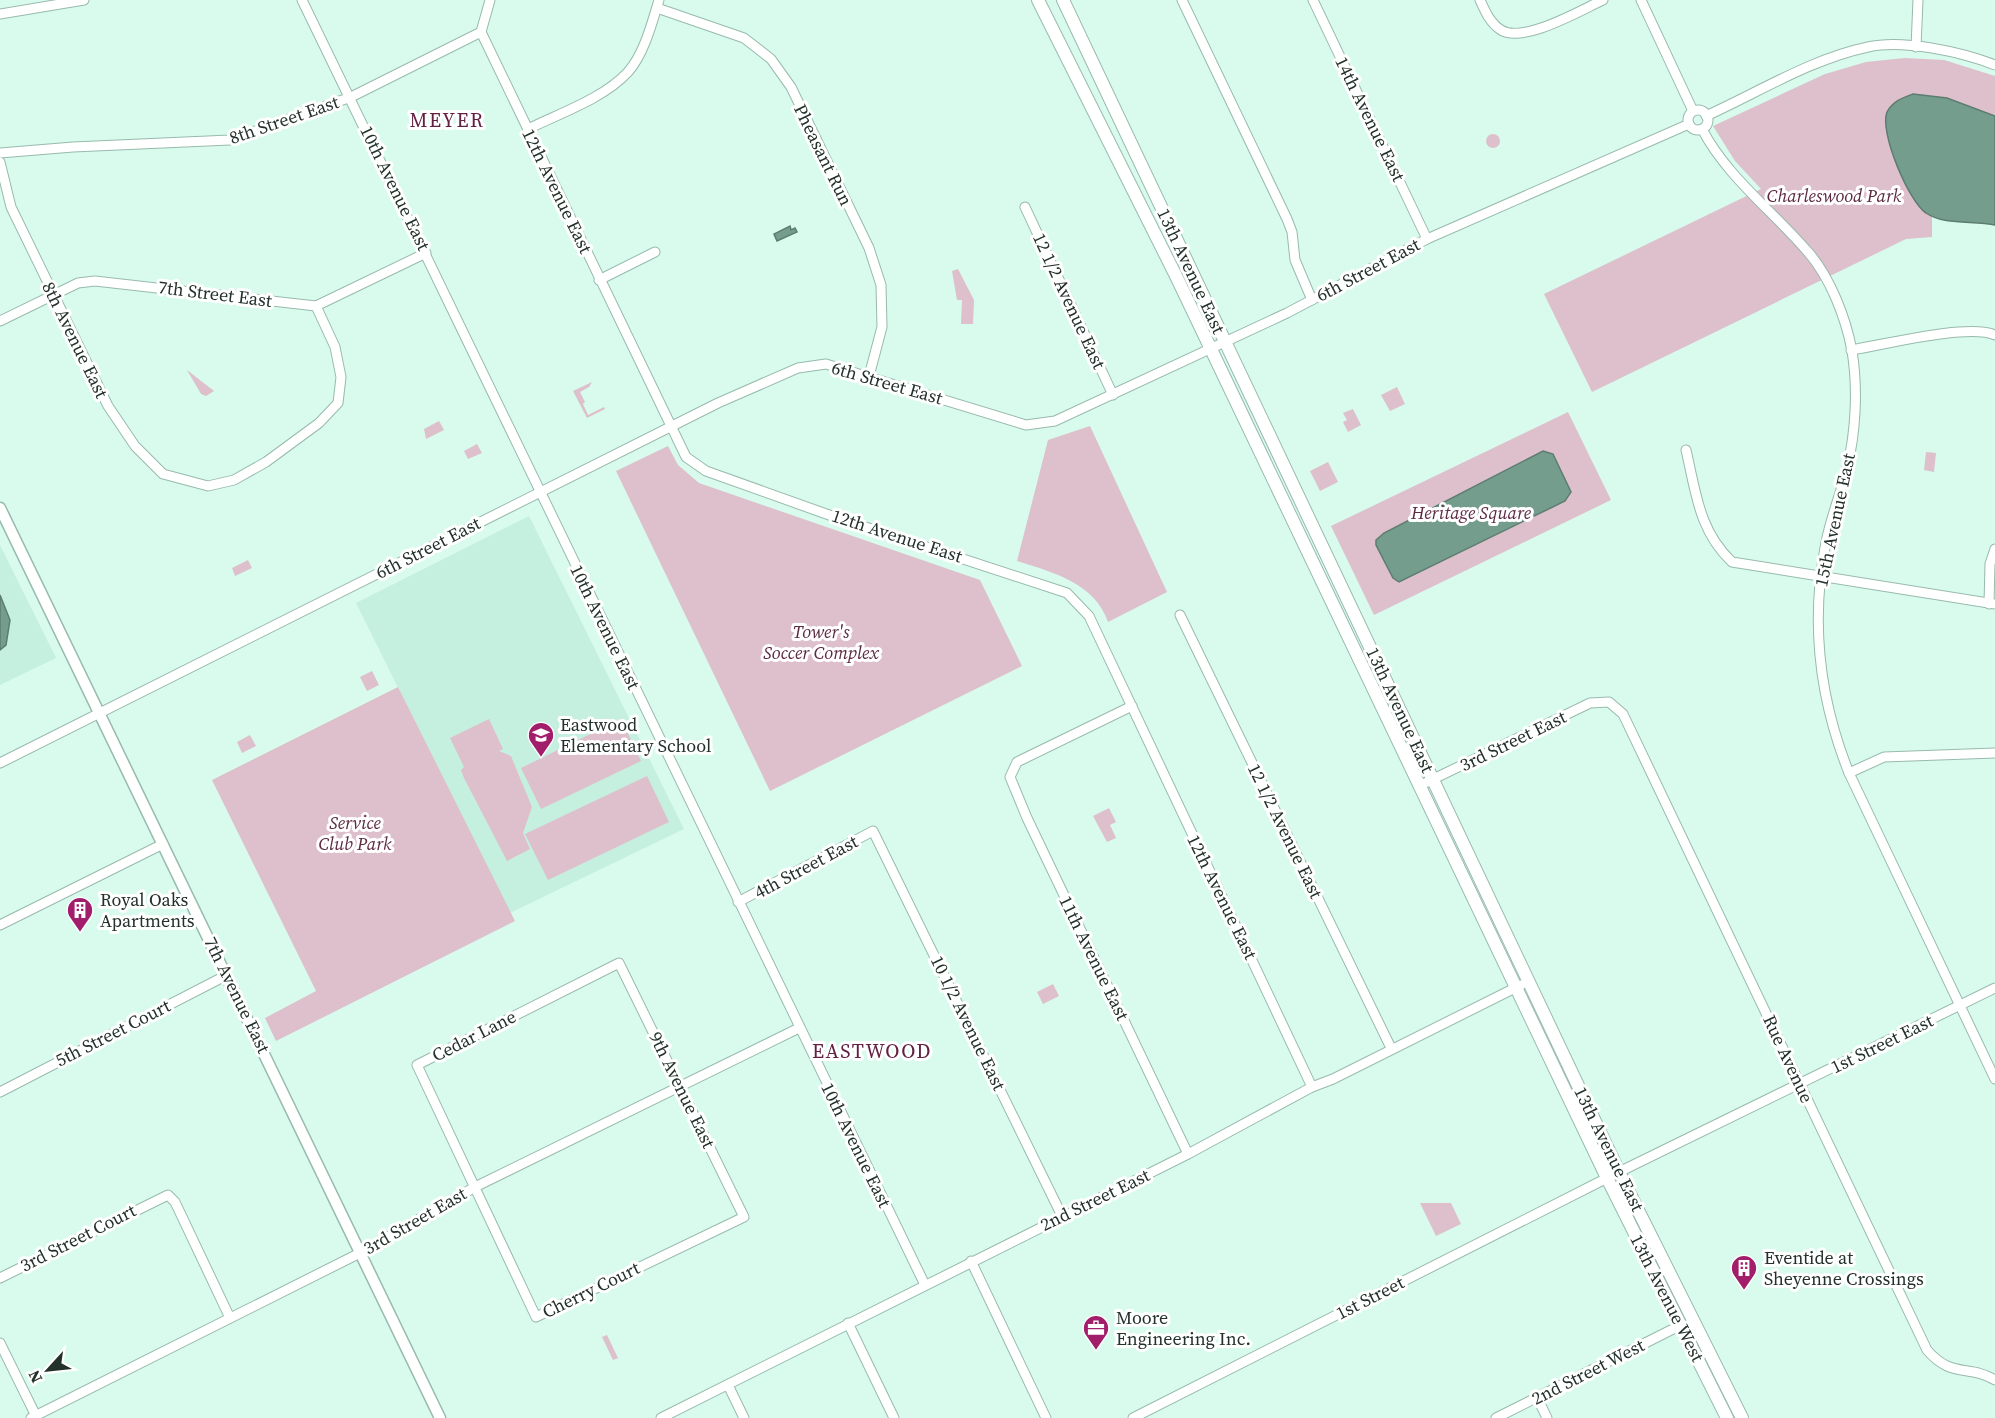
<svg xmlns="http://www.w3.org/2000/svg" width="1995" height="1418" viewBox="0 0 1995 1418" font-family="'Source Serif 4',serif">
<rect width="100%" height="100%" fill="#d8fbed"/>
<g fill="#c5f0df">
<polygon points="529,516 684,829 510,913 356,603"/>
<polygon points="0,545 56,658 0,685"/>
</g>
<g fill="#debfcc">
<polygon points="1905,58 1944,60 1995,76 1995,116 1947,98 1926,213 1932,216 1932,237 1906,239 1592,392 1544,294 1761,189 1735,161 1713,126 1825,74 1866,62"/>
<circle cx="1493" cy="141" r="7"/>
<polygon points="958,269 974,300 973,324 961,324 962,300 957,300 952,271"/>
<polygon points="187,370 214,391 206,396 201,394"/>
<polygon points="592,382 589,387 580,392 585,402 583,404 588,415 604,407 605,409 587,418 573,391"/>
<polygon points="1397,387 1405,404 1390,411 1381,395"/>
<polygon points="1353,409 1361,425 1348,432 1343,422 1347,420 1343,413"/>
<polygon points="1568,412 1611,500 1374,615 1331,526"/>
<polygon points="439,421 444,430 426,439 424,429"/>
<path d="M1090,426L1167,592L1108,622C1095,583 1052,572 1017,561L1048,440Z"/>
<polygon points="477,444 482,453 468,459 464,451"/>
<polygon points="668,446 678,465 699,483 980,580 1022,666 770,791 616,471"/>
<polygon points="1926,452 1936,453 1934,472 1924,470"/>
<polygon points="1328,462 1338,482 1320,491 1310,471"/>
<polygon points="248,560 252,568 235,576 232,568"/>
<polygon points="372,671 379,685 367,691 360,677"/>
<polygon points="398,687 515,921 276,1041 265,1018 316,991 212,780"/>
<polygon points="489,719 503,749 499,751 511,756 532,807 523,833 530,849 507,861 464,778 461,770 464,767 450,738"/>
<polygon points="621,719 641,761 541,809 521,768"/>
<polygon points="250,735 256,746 242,753 237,742"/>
<polygon points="647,776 669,822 548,880 525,834"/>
<polygon points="1109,808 1116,822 1110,825 1116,838 1107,842 1093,816"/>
<polygon points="1053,984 1059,996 1043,1004 1037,992"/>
<polygon points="1420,1203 1451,1203 1461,1224 1436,1236"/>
<polygon points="607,1335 618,1358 613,1360 602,1337"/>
</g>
<g fill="#749d8d" stroke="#5c7d70" stroke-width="1.5">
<path d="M1913,94L1947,98L1995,116V225C1974,220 1945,226 1926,213C1909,202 1879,132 1887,112C1893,101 1902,98 1913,94Z"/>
<polygon points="790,226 791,230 795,228 797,232 777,241 774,234"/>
<polygon points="1543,451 1553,454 1571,492 1565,501 1399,582 1393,578 1376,545 1376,540 1384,533"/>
<polygon points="0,595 10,620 6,645 0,650"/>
</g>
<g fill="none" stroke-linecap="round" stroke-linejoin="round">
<g stroke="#98baad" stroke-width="11">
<g id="minor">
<polyline points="302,0 925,1285"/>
<polyline points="490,0 481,32 686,457 706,471 832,516 1067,593 1089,616 1312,1087"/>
<polyline points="1182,0 1287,219 1292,232 1295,260 1312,300"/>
<polyline points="1313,0 1427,239"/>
<path d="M1480,0C1485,11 1490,23 1501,30C1523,44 1581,10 1603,0"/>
<polyline points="1641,0 1693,111"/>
<polyline points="657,8 744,38 771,59 791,87 869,248 881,285 882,327 869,376"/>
<polyline points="0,14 84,0"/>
<polyline points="1916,47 1918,0"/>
<circle cx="1698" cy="120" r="10"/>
<path d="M1706,116C1759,92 1811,59 1868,47C1903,39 1962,52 1995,65"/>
<path d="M528,129C560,113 603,99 628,72C644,54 652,23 659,0"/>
<path d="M1702,129C1727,177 1773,211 1808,252C1830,277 1846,318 1852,351C1858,388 1856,431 1847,468C1841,493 1831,517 1826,542C1810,622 1819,698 1849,773L1995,1079"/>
<polyline points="0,153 73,147 230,140 351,97 481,32"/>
<polyline points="0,162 11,207 108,406 135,446 163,474 208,486 234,480 266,462 319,423 338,403 341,377 335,347 316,306"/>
<polyline points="1025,207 1113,395"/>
<polyline points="599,280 655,252"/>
<polyline points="0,321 78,283 95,281 316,306 426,253"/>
<path d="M1851,350C1883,345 1969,323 1995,335"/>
<path d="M1686,450C1696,493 1699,531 1732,562L1995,604"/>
<polyline points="1989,604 1990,564 1995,549"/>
<polyline points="1180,615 1391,1048"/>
<polyline points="1132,706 1017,762 1010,777 1027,818 1188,1154"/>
<polyline points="0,763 718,403 798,368 826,364 1026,425 1055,421 1287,313 1427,239 1689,124"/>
<polyline points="1849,773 1884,757 1995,753"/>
<path d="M1419,786L1590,703L1609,702L1623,714L1927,1350C1952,1379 1968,1364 1995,1380"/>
<polyline points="738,902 873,831 1062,1216"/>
<polyline points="0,925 163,844"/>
<polygon points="619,963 744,1217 536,1317 417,1065"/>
<polyline points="0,1092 227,975"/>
<polyline points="971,1261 1046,1418"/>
<polyline points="0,1278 168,1195 175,1202 230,1318"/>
<polyline points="848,1323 894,1418"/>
<polyline points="0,1343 36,1416"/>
<polyline points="728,1385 744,1418"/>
<polyline points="1537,1397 1547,1418"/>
<polyline points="31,1418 360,1253 475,1187 799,1028"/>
<polyline points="661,1418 1188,1154 1312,1087 1333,1079 1521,985"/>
<polyline points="1133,1418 1619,1172 1995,988"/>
<polyline points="1496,1418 1681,1325"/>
</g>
</g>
<g stroke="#98baad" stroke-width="13">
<polyline id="tertiary" points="0,508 440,1418"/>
</g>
<g stroke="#98baad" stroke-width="14">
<g id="secondary">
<polyline points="1038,0 1177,278 1607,1178 1727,1418"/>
<polyline points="1063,0 1619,1172 1742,1418"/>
</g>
</g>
<use href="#minor" stroke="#fff" stroke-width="9"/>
<use href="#tertiary" stroke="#fff" stroke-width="10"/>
<use href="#secondary" stroke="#fff" stroke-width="12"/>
</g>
<defs>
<g id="school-pin" transform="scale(1.35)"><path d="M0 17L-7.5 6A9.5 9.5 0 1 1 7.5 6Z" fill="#a21d6a" stroke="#fff"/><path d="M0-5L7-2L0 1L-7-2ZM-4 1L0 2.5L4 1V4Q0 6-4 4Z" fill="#fff"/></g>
<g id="building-pin" transform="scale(1.35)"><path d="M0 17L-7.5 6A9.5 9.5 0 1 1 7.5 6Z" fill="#a21d6a" stroke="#fff"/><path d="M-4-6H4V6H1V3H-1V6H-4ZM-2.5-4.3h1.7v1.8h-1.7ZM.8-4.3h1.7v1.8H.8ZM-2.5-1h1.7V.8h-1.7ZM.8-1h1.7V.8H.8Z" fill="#fff"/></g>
<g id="office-pin" transform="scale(1.35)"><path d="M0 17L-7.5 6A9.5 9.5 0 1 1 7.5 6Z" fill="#a21d6a" stroke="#fff"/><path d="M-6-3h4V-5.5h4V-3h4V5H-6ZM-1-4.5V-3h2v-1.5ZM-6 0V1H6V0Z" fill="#fff"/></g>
</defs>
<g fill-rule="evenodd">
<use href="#school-pin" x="541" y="735"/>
<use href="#building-pin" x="80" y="910"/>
<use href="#building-pin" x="1744" y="1268"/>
<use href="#office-pin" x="1096" y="1328"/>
</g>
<g text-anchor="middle" stroke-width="6" stroke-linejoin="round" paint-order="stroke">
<g font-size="18" fill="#23312b" stroke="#fff">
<text transform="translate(1370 119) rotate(64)" y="6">14th Avenue East</text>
<text transform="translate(284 120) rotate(-19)" y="6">8th Street East</text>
<text transform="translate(823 155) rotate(64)" y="6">Pheasant Run</text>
<text transform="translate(395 188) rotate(64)" y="6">10th Avenue East</text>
<text transform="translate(557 191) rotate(64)" y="6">12th Avenue East</text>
<text transform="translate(1368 270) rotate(-28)" y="6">6th Street East</text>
<text transform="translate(1191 271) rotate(65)" y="6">13th Avenue East</text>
<text transform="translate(215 294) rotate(7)" y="6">7th Street East</text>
<text transform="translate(1069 301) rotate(65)" y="6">12 1/2 Avenue East</text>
<text transform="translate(75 340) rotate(64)" y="6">8th Avenue East</text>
<text transform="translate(887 383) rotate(16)" y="6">6th Street East</text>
<text transform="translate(1835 520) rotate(-78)" y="6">15th Avenue East</text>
<text transform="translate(897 536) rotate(18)" y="6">12th Avenue East</text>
<text transform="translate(428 548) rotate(-27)" y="6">6th Street East</text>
<text transform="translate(605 627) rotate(64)" y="6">10th Avenue East</text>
<text transform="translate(1400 710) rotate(65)" y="6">13th Avenue East</text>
<text transform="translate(1513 741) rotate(-26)" y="6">3rd Street East</text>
<text transform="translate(1285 831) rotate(64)" y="6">12 1/2 Avenue East</text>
<text transform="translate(806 867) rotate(-28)" y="6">4th Street East</text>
<text transform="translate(1222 897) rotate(64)" y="6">12th Avenue East</text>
<text transform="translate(1094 958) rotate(64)" y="6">11th Avenue East</text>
<text transform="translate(237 995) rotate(64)" y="6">7th Avenue East</text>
<text transform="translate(968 1023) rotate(64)" y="6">10 1/2 Avenue East</text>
<text transform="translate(113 1033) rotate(-27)" y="6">5th Street Court</text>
<text transform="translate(474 1036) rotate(-27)" y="6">Cedar Lane</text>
<text transform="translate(1882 1044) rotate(-26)" y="6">1st Street East</text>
<text transform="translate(1788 1059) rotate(65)" y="6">Rue Avenue</text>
<text transform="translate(682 1090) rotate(64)" y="6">9th Avenue East</text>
<text transform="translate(856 1145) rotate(64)" y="6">10th Avenue East</text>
<text transform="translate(1609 1149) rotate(64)" y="6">13th Avenue East</text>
<text transform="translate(1095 1200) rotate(-26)" y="6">2nd Street East</text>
<text transform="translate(415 1221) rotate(-30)" y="6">3rd Street East</text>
<text transform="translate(78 1238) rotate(-27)" y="6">3rd Street Court</text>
<text transform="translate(591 1290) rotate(-26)" y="6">Cherry Court</text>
<text transform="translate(1370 1298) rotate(-27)" y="6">1st Street</text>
<text transform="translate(1667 1298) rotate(63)" y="6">13th Avenue West</text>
<text transform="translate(1588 1372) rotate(-27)" y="6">2nd Street West</text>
</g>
<g font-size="18" font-style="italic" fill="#5c2942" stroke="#fff">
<text x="1834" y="202">Charleswood Park</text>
<text x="1471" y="519">Heritage Square</text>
<text x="821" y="638">Tower's<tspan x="821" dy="21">Soccer Complex</tspan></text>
<text x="355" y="829">Service<tspan x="355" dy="21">Club Park</tspan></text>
</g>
<g font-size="18" fill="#23312b" stroke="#fff" text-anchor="start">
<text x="560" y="731">Eastwood<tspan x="560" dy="21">Elementary School</tspan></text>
<text x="100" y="906">Royal Oaks<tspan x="100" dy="21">Apartments</tspan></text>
<text x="1764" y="1264">Eventide at<tspan x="1764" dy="21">Sheyenne Crossings</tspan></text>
<text x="1116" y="1324">Moore<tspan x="1116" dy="21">Engineering Inc.</tspan></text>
</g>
<g font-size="20" letter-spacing="1.5" fill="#612142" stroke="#fff">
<text x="447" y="127">MEYER</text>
<text x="872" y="1058">EASTWOOD</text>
</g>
</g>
<g transform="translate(48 1370) rotate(243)" stroke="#ffffff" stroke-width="4.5" paint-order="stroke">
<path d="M0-4.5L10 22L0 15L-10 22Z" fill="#23312b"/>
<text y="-9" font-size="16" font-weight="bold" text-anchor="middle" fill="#23312b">N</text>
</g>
</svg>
